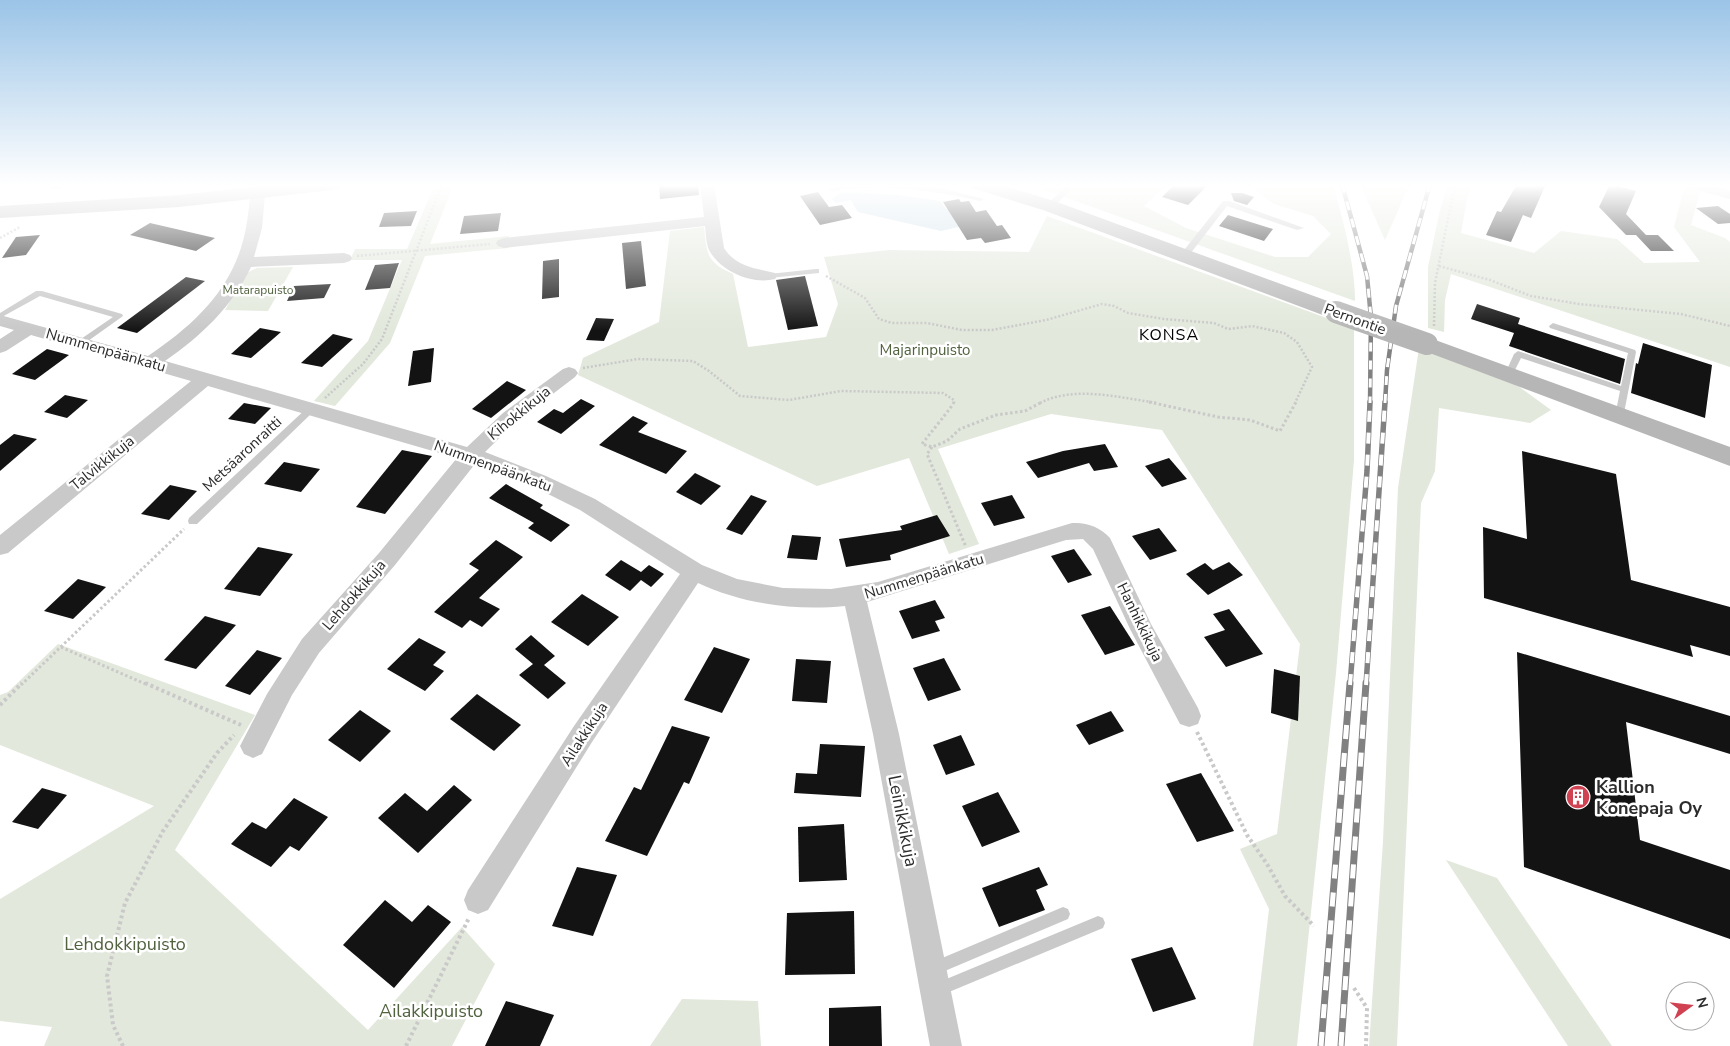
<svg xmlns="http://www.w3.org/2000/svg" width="1730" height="1046" viewBox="0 0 1730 1046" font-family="'Nunito Sans',sans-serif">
<rect width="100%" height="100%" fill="#fff"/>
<g fill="#e2e8db">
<polygon points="435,184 454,184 430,244 509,236 508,248 425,256 390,343 335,406 314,401 368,341 402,260 350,260 355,249 407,249"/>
<path d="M1028,184H1168L1144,206L1186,228L1275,257H1308L1331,234L1313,216L1274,204L1255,190L1234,184H1333C1343,220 1355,264 1355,301Z"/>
<polygon points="1360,184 1420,184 1417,189 1407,190 1385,240"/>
<polygon points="1448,184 1473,184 1467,199 1461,233 1534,253 1561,231 1617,239 1644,263 1700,262 1674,227 1684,188 1700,192 1691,225 1725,238 1730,242 1730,367 1451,274 1445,300 1444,332 1428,328 1428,267 1440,210"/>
<path d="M1047,216L1354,328V460L1336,673L1297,1046H1253L1269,909L1240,849L1277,834L1300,644L1162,430L1051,414L938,449L979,544L949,554L909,458L817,486L578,375L583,358L659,322L670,231L704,227C707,254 706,262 733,274L748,347L826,337L838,304L824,257L889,250L1029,252Z"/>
<polygon points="293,267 268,311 225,310 246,273 257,268"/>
<polygon points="1419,348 1514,383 1551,410 1530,423 1439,408 1435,471 1421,503 1397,1046 1369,1046 1383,842 1398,488"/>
<polygon points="58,644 255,715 175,850 368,1030 462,927 495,964 452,1046 44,1046 52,1027 0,1021 0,899 154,806 0,745 0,695 8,692"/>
<polygon points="1446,860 1497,878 1612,1046 1568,1046"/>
<polygon points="682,999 758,1001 761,1046 650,1046"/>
</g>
<polygon fill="#c9dce6" points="853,192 898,195 940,201 946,209 955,207 967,225 941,231 858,212 851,200 836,203 832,199 840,193"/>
<g fill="#131313">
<polygon points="659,184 698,184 699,195 660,199"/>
<polygon points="1175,184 1209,184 1188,205 1162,197"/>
<polygon points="1517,184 1546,184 1531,218 1523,215 1511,242 1486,235 1497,211 1501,212"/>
<polygon points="1610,184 1636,191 1626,214 1646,235 1658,235 1674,251 1651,251 1636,235 1626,235 1599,207"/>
<polygon points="818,192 829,207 842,205 852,218 820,225 800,196"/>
<polygon points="1231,193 1242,193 1254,197 1247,205 1234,201"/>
<polygon points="959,199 961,202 969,201 976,212 986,210 997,226 1002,225 1011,238 985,243 981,238 967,240 943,202"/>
<polygon points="1718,206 1730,214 1730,223 1718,224 1696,208"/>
<polygon points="417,211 411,226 379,227 384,213"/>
<polygon points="501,213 498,231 460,234 464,216"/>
<polygon points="1228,215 1273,229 1264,241 1219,226"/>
<polygon points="150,223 215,238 196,251 130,235"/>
<polygon points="40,235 26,255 2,258 16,237"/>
<polygon points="641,241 646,286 626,289 622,243"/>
<polygon points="559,259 559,297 542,299 543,261"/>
<polygon points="399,263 390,288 365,290 375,265"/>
<polygon points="805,276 818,326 788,330 776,280"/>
<polygon points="186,277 205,281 137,333 117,328"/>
<polygon points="331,284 324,298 287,301 294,286"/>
<polygon points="1477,304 1520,318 1518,324 1625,359 1620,384 1509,346 1514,333 1471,319"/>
<polygon points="596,318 614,319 604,341 586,340"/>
<polygon points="260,328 281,332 251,358 231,354"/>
<polygon points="333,334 353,339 322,367 301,363"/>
<polygon points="1643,343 1712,365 1705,418 1631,393 1636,363 1638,364"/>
<polygon points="434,348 431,382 408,386 413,351"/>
<polygon points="47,349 69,355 35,380 12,374"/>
<polygon points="507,381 526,390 491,418 472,409"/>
<polygon points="65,395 88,400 67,418 44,412"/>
<polygon points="581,399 595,406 561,434 537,422 554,409 563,413"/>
<polygon points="244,403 271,408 255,424 228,419"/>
<polygon points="633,416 648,423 638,432 687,451 666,474 599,445"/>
<polygon points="14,434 37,439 0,471 0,445"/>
<polygon points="1105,444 1118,467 1094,471 1089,463 1038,478 1026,462 1063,451"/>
<polygon points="402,450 432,456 385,514 356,507"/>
<polygon points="1522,451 1616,474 1631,580 1730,607 1730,656 1690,645 1693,657 1484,598 1483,527 1527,539"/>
<polygon points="1169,458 1187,479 1162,487 1145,466"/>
<polygon points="284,462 320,469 301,492 264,484"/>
<polygon points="695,473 721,486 701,505 676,492"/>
<polygon points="506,484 543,505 540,508 570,525 551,542 528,528 534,523 489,498"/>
<polygon points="170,485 197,491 169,520 141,514"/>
<polygon points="751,495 767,501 742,535 726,529"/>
<polygon points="1012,495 1025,518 994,526 981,503"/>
<polygon points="937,515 950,536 890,555 891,560 846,567 839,539 902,530 900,526"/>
<polygon points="1159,528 1177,551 1150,560 1132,536"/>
<polygon points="792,535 821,537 817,560 787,558"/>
<polygon points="496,540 523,557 479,598 500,609 482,627 470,620 462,628 434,612 479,570 469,564"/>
<polygon points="258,547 293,554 260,596 224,589"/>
<polygon points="1074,549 1092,575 1068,583 1051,556"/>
<polygon points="621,560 641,572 649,565 664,574 651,587 641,580 630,591 605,575"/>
<polygon points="1229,562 1243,575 1208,595 1186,574 1205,563 1213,570"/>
<polygon points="78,579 106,587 73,619 44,611"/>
<polygon points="582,594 619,617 588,646 551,622"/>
<polygon points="935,600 945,618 935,621 940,631 912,639 899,611"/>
<polygon points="1110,606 1135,645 1105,655 1081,615"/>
<polygon points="1229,609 1263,654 1226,667 1204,637 1225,630 1213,614"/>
<polygon points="205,616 236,625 196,669 164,660"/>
<polygon points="531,635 555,656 544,665 566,683 548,699 519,675 533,664 515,649"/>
<polygon points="419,638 446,652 433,665 444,671 425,691 387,669"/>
<polygon points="714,647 750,659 722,713 684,700"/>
<polygon points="257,650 282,658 250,695 225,686"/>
<polygon points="1517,652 1730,716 1730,754 1626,722 1640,840 1730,870 1730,939 1524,867"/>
<polygon points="944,658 961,690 928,701 913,668"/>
<polygon points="796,659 831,661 827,703 792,701"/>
<polygon points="1274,669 1300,676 1298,721 1271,713"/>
<polygon points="477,694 521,725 494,751 450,719"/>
<polygon points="360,710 391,731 360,762 328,740"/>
<polygon points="1111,711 1124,731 1089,745 1076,725"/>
<polygon points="672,726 710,737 689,784 684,782 647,856 605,841 634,787 641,790"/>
<polygon points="961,735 975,765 946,775 933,745"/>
<polygon points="820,744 865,746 861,797 794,793 796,773 817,774"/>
<polygon points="1201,773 1234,831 1197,842 1166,784"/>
<polygon points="454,785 472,800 418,853 378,818 405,793 427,811"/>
<polygon points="42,788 67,795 38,829 12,822"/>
<polygon points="998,792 1020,832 982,847 962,806"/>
<polygon points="294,798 328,817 299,851 290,846 271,867 231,844 252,822 266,829"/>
<polygon points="844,824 847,880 799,882 798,827"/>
<polygon points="577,867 617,875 593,936 552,926"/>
<polygon points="1039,867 1048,885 1036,890 1045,910 999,927 982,888"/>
<polygon points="385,900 412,922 428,905 451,922 394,988 343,945"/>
<polygon points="854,911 855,974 785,975 787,913"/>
<polygon points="1172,947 1196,999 1153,1012 1131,959"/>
<polygon points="506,1001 554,1015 540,1046 485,1046"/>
<polygon points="881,1006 882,1046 829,1046 829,1008"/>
</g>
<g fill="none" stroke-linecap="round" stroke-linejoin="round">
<g stroke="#c9c9c9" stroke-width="2.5" stroke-dasharray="2 2" stroke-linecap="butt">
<polyline points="0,238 20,227"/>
<polyline points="357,256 490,244"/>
<polyline points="1439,266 1490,280 1531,296 1579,304 1681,314 1730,326"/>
<polyline points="826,276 865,298 879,319 892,323 927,323 962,330 992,330 1046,320 1102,304 1114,306 1128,313 1164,319 1214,323 1228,329 1252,326 1284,333 1297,342 1312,367 1295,403"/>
<polyline points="1434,326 1435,283 1455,184"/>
<polyline points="583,368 638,359 693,361 709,371 740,396 789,400 841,391 943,393 954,400 954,403"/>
<polyline points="325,398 363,364 382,339 442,184"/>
<path d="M1040,403C1075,385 1120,398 1158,403"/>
</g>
<g stroke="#c9c9c9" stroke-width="3" stroke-dasharray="2.5 2.5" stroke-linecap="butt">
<path d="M954,402C953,406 927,437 922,444L932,447L947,441L960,429L996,415L1025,411L1042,402"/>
<polyline points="1149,402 1218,417 1250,420 1280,431 1296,402"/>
<polyline points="932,447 927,454 966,547"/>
<polyline points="61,647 148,685"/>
<polyline points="21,685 184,529"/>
</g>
<g stroke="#c9c9c9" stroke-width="4" stroke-dasharray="3 3" stroke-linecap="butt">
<polyline points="145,683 241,725"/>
<polyline points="0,705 22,683"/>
<polyline points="1197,732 1247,835 1267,864 1285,896 1314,926"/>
<polyline points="1354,988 1367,1008 1366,1046"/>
<polyline points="123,1046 113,1025 107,976 125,903 163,831 217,753 234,735"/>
<polyline points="406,1046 469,918"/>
</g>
<g fill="#c9c9c9" fill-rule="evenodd">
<path d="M848,184H903L945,189L984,199L980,201C932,190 880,183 832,191L829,189Z"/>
<polygon points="1064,184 1070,184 1070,190 1053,208 1047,208 1047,204 1064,189"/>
<polygon points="1223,201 1229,201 1304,228 1297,230 1227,206 1187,258 1181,258 1181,254"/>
<polygon points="816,269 819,269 819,273 769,278 765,276 769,274"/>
<polygon points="36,291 42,291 122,314 123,316 81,346 78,345 78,341 113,317 40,296 0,318 0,313"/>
<polygon points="1553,323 1635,350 1636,352 1623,418 1617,418 1615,416 1620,391 1521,358 1512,376 1506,376 1505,374 1514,354 1518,351 1621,386 1628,353 1550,328 1549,326"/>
<polygon points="311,406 314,407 315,409 314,411 197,524 189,524 188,521 189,518 308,407"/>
<polygon points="1063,907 1068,909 1070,914 1068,919 933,976 928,974 926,969 928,964"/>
<polygon points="1098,916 1103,918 1105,923 1103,928 937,997 932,995 930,990 932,985"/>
</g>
<g fill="#c9c9c9" fill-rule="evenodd">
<path d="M49,184H65C62,189 57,190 51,188Z"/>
<path d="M252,184H266L262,228L254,257L344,253L350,255L352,258L350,261L344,263L251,267C232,307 201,336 165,361L467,447L503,413L563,369L569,367L575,369L578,373L575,377L516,422L485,452L546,476L595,499L702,565L737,579L783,588L831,589L878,582L1072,523C1087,522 1100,527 1110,538L1151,624L1198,708L1201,716L1198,724L1189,727L1180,724L1130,629L1093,549L1083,539L1066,540L867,602L899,734L962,1046H930L873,734L845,606C795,611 743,604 698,583L592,742L488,910L478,914L468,910L464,900L468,890L574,726L680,574L580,510L532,486L475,464L395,565L319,653L292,695L262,754L253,758L244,754L240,746L267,694L302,639L379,553L457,458L208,386L8,553L0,555V535L191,381L31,335L6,351L0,353V339L14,330L0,326V315L148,356C191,327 229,293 243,241C248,223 249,203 252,184Z"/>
<path d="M700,184H714L724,248C736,267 755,268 775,273L777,276L775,279C752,285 720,271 709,250C706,243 706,234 705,226L504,248L498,246L496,243L498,240L504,238L704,217Z"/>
<polygon points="1682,184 1706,184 1730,190 1730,199 1684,187"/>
</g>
<g fill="#b6b6b6" fill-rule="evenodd">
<polygon points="280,184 342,184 340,188 333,190 179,207 0,218 0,206 179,195"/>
<polygon points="970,184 999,184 1057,202 1344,307 1347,312 1344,317 1336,319 1328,317 1043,210 972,188"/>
<polygon points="1427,337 1730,447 1730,466 1419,349 1415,344 1419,339"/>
</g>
<g stroke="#818181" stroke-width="4.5">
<g id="rail-far2">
<polyline points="1342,184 1367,276 1371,318 1370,403"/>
<polyline points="1385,403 1387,370 1396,306 1430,184"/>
</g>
</g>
<g stroke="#818181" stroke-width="5.5">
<g id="rail-far1">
<polyline points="1350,685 1367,471 1370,402"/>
<polyline points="1366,685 1385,402"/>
</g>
</g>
<g stroke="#818181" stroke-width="7">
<g id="rail">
<polyline points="1321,1046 1350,683"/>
<polyline points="1341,1046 1366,683"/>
</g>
</g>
<use href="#rail-far2" stroke="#fff" stroke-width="3" stroke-dasharray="9" stroke-linecap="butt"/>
<use href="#rail-far1" stroke="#fff" stroke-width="4" stroke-dasharray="11" stroke-linecap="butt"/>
<use href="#rail" stroke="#fff" stroke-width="5" stroke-dasharray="14" stroke-linecap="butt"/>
<polyline stroke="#b6b6b6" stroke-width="22" points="1336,312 1427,344"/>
</g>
<linearGradient id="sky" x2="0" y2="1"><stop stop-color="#9bc4e7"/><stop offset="0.56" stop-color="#fff"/><stop offset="1" stop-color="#fff" stop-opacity="0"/></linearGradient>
<rect width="1730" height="331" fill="url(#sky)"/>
<defs>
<g id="building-disc" transform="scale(1.25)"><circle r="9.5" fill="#d04152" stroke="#fff"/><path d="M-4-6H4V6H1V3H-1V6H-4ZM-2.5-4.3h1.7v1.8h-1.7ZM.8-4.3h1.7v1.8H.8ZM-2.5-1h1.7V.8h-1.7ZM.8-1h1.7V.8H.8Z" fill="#fff"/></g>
</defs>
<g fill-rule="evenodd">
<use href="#building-disc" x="1578" y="797"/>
</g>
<g text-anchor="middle" stroke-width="5" stroke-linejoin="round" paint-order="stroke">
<g font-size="12" fill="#51623f" stroke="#fff">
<text x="258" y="294">Matarapuisto</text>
</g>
<g font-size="15" fill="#2c2c2c" stroke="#fff">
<text transform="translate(1355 319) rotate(20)" y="5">Pernontie</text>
<text transform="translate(106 350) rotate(16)" y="5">Nummenpäänkatu</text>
<text transform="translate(519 413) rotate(-39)" y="5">Kihokkikuja</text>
<text transform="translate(242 454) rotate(-43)" y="5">Metsäaronraitti</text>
<text transform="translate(102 463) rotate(-39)" y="5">Talvikkikuja</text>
<text transform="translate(493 466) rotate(20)" y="5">Nummenpäänkatu</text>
<text transform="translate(924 576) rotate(-17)" y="5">Nummenpäänkatu</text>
<text transform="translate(354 595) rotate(-49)" y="5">Lehdokkikuja</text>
<text transform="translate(1140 622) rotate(64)" y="5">Hanhikkikuja</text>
<text transform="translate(584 734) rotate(-57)" y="5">Ailakkikuja</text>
</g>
<g font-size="15" fill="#51623f" stroke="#fff">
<text x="925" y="355">Majarinpuisto</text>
</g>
<g font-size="16" letter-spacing="1" fill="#000" stroke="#fff">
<text x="1169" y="340">KONSA</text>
</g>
<g font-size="18" font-weight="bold" fill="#2c2c2c" stroke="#fff" text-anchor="start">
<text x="1596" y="793">Kallion<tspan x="1596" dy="21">Konepaja Oy</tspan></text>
</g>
<g font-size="18" fill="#2c2c2c" stroke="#fff">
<text transform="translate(903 821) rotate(79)" y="6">Leinikkikuja</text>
</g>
<g font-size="18" fill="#51623f" stroke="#fff">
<text x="125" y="950">Lehdokkipuisto</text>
<text x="431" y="1017">Ailakkipuisto</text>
</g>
</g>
<g transform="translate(1690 1006) rotate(75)"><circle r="24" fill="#ffffff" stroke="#ababab"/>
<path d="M0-4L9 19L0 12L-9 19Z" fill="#d04152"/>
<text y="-8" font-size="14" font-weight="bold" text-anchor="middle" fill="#2c2c2c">N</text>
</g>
</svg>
